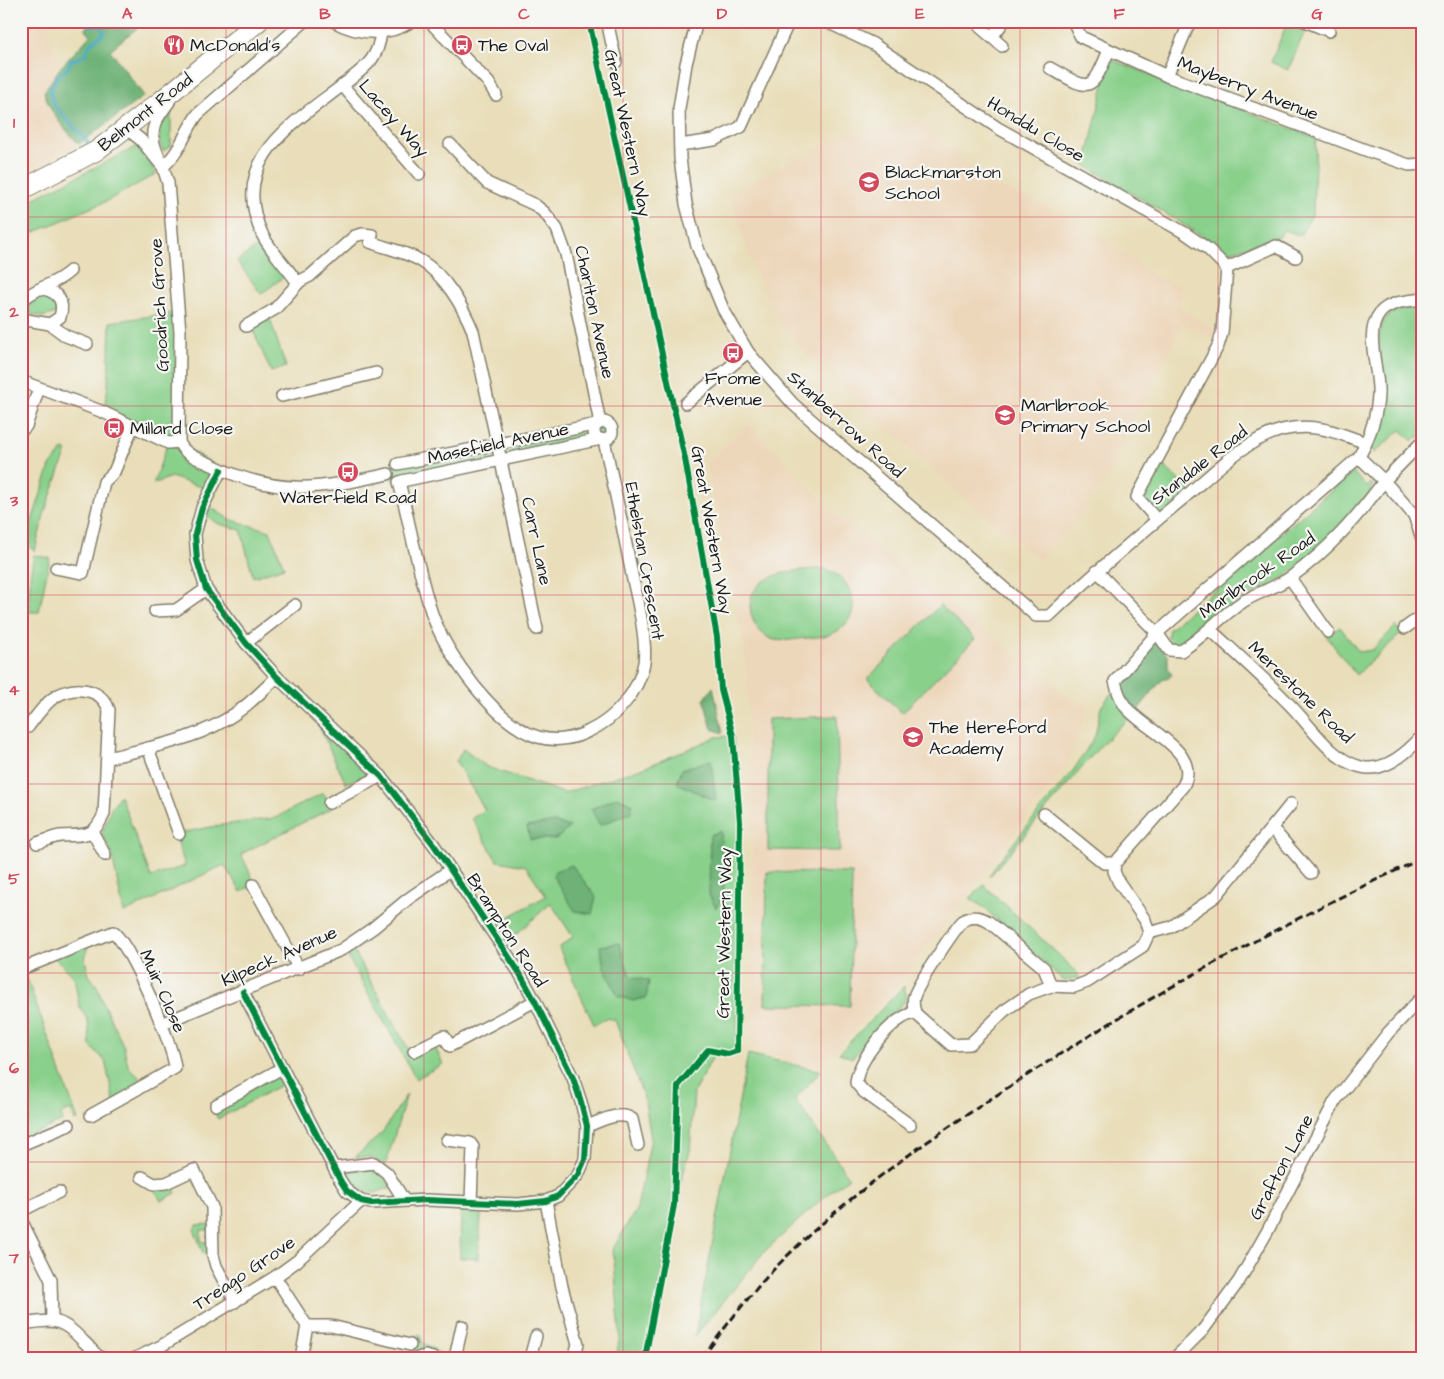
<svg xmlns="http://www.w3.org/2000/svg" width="1444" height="1379" viewBox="0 0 1444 1379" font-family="'Architects Daughter',sans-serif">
<rect width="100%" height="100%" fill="#f6f6f2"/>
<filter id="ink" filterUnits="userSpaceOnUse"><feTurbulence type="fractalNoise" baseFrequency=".02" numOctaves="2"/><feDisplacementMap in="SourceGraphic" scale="10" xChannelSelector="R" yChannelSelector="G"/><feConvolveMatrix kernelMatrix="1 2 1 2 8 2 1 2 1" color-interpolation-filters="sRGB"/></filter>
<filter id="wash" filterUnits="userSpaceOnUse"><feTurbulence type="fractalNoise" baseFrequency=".0096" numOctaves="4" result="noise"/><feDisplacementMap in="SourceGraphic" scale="20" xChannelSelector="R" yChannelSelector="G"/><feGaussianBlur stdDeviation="1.12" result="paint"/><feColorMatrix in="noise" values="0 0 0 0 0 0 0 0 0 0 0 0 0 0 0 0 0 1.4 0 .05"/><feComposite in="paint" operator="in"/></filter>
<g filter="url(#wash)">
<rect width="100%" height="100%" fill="#e9deb9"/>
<g fill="#edd7bb">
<polygon points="21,21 45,21 47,25 60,68 49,82 56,119 79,144 21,174"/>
<polygon points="912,121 929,129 989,183 1068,215 1159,278 1181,287 1180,309 1219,331 1217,340 1183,324 1107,475 1077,521 1039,560 963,497 806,354 774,314 753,267 741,231 731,195 753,181 839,137"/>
<polygon points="749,423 832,511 1079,705 1087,701 1087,709 1068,764 899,984 829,1058 817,1065 802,1064 752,1048 752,800 745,652 706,463"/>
</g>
<g fill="#89d08b" stroke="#527654">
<polygon points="1287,23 1305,31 1288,70 1271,62"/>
<polygon points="1110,59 1316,138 1313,213 1300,235 1283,230 1280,236 1229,252 1085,165"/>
<path d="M171,111V146L163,151C156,134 158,124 171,111Z"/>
<polygon points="140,145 156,174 107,201 21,238 21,205"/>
<polygon points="261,244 285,276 261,294 237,261"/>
<polygon points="40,294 54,297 58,307 57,313 42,317 31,314 28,308 31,300"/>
<path d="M1423,307V437H1417L1412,441L1401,430L1374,453L1371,447C1379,429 1385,406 1384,386C1383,366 1373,336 1386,318C1394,308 1412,308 1423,307Z"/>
<polygon points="179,312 179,442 221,470 210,490 171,477 153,484 168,443 103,412 108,387 110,322"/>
<polygon points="270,319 286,367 271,372 252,328"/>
<polygon points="600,423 609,424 612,433 607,439 399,482 391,479 389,469 395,464"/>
<polygon points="63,450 67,451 45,511 35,551 27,546 26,539 50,466"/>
<polygon points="1157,459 1191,492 1157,520 1137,497"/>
<polygon points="1353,472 1366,487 1374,481 1369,494 1324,544 1288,575 1212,616 1181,645 1173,645 1167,638 1169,629"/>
<polygon points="204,503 229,519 270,531 284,567 253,577 241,530 219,524 200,512"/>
<polygon points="34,555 50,558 39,612 21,612 21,606 29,605 30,575"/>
<path d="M825,569C852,577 865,612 839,630C828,638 811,637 798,639C790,640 779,642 771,639C760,633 754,626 751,613C743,573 797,569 825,569Z"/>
<polygon points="940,605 975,639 902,713 867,679"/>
<polygon points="1396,626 1402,633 1356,675 1326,636 1340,627 1359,652 1372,650"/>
<polygon points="1113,691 1130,717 1102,744 989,877 998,862 1075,768 1095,736 1101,707"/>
<polygon points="837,716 840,851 768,850 768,719"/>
<polygon points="318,724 368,773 346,784"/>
<polygon points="733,736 740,822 737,1051 728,1054 716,1051 694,1092 690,1151 674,1205 645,1358 616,1358 620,1335 613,1249 637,1208 651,1139 645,1101 615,1020 607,1018 594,1025 559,948 573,937 551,903 502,947 489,928 546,896 526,866 497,861 472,818 485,810 456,762 463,749 487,767 564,793 646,767 716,737"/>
<polygon points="323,793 332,808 241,854 255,884 241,892 224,865 124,913 111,851 102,834 111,808 120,795 151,877 185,866 175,834 221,825 275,818"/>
<polygon points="767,872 852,873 850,1006 765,1005"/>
<polygon points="984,885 1077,972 1079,978 1064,981 983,907 970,898"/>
<polygon points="88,942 85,960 89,975 97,986 103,1003 124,1047 128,1066 146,1084 114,1102 105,1061 90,1046 88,1021 79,1005 74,977 53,956"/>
<polygon points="355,953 411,1054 434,1045 443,1064 416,1079 348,957"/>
<polygon points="21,962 78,1120 75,1121 71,1110 61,1114 63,1121 21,1139"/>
<polygon points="904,986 907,998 852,1058 839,1053"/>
<polygon points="748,1054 821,1071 795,1099 849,1178 822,1199 765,1251 695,1336"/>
<polygon points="276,1075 281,1085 218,1119 213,1109"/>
<polygon points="407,1094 385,1167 371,1157 355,1157 382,1133"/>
<polygon points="368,1168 377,1170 392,1187 375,1193 356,1189 345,1172"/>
<polygon points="170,1182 176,1193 161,1201 155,1190"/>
<polygon points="461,1201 482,1202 478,1259 460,1258"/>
<polygon points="209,1224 209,1230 201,1230 201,1241 208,1243 210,1260 203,1253 194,1229 197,1225"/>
<polygon points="420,1334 422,1342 445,1356 444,1358 430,1352 416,1354 413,1350 415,1337"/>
</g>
<g fill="#6eb277" stroke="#45674a">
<path d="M97,21H146L110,50L144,96L79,144C64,128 50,114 44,92L60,68L90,36L85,28Z"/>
<polygon points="1155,642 1168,656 1168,668 1172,675 1161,681 1137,711 1129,705 1119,682"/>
<polygon points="713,687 723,733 712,729 704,700"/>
<polygon points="711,760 716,801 677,783 682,769"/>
<polygon points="617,797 633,804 630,813 600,825 591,809"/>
<polygon points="553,822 570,827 556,839 530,839 527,827"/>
<polygon points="721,831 724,895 716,908 709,895 710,835"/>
<polygon points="572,865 596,897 592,914 575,911 553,876 555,871"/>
<polygon points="619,943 630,976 649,981 646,998 633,1001 618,996 604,968 600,946"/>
</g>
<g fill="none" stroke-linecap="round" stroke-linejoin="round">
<polyline stroke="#42a8c2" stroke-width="3" points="87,21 90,26 101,25 104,33 90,44 85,55 70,61 67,70 58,75 50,90 54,105 89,144"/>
</g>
</g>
<g filter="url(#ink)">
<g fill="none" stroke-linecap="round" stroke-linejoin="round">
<g stroke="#827d6a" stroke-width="14">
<g id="minor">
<path d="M305,21L198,114C183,134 182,150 163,167L168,183L180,332L179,442C184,455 199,459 212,465C278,497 320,489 388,474"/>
<path d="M333,21C358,35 388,37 412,21"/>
<polyline points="429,21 488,82 496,95"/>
<polyline points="607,21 616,62"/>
<path d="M697,21L686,64L679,109L680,158L686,204L697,246L723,309L748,352L793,404L1036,616H1049C1093,574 1139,535 1186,496C1214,472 1245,440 1282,430C1313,422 1337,432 1366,443"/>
<polyline points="825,21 873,44 998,128 1185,233 1208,249 1227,268"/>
<polyline points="1073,21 1081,37 1167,76 1371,152 1409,165 1423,164"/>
<polyline points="1305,21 1329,31"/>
<polyline points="980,27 1002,46"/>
<polyline points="992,37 1004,21"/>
<path d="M1050,68C1090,91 1091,94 1109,50"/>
<polyline points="1167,76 1190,21"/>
<polyline points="342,85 419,174"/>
<path d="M126,128L141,140L163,167C149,135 148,130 169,102"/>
<polyline points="450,144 487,183 535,205 545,213 557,229 566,254 600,423"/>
<polyline points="680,145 714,140 741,127 789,21"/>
<path d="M372,235L362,234L355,236L310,276L300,281L295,279C285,265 271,251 263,236C227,161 292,124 343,85C364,68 378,61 381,32"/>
<path d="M370,242C386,248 406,252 421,261C445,275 463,307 473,331L537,629"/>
<polyline points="1227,268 1276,246 1296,257"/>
<path d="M21,301C36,287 55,285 70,271"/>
<path d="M21,319L50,324L60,317C65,301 58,292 43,289"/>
<polyline points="50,324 66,336 87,344"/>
<polyline points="246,326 275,309 300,281"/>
<polyline points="21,381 103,412 168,443 179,442"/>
<polyline points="282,396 376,373"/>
<polyline points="686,403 748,352"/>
<circle cx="603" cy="431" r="9"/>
<polyline points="21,431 26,426 39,388"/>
<polyline points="1419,445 1384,481 1414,515 1423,542"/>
<polyline points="398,464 598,424"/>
<polyline points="221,470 202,508 195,534 197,560 206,589 246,643 277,677 381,776 434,845 519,972 535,1001 573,1078 581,1102 587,1126 585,1159 578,1175 558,1196 546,1201 518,1204 426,1200 371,1203 361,1201 347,1191 340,1180 243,992"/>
<polyline points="402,481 601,439"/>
<path d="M399,482C410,525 418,571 432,614C446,654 495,724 538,737C555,742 574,739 589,731C615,719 639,692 644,663C647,643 638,601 633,580C624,533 614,486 604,440"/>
<polyline points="1157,520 1137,497 1218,346 1222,333 1227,268"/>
<polyline points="56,568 83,573 104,482 114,472 133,426"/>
<path d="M1097,571L1157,633L1169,650L1181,651C1204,637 1220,616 1244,601C1259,592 1277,587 1291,577C1329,550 1357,517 1384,481L1359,457"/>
<polyline points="1290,578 1328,632"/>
<polyline points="155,611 176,610 206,589"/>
<polyline points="1405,628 1423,615"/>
<path d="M1209,631L1215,634C1240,657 1266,680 1290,705C1311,726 1331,760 1361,767C1385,773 1408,752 1423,735"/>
<polyline points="246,643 295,605"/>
<path d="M28,727C35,718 43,706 52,699C71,685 101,686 109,710L104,814C93,839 85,834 60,836C53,837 45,841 37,843"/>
<polyline points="148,748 179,834"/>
<path d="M108,758C151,747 200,739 236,713C251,703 264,689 277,677"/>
<polyline points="329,803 381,776"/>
<polyline points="1044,814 1104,863 1115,863"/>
<polyline points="1272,828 1311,873"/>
<polyline points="93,833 105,855"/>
<polyline points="253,885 299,969"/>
<polyline points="1149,933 1171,927 1216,896 1291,804"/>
<path d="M24,968L113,932C129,943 174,1046 175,1068L91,1115"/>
<path d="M915,1013C914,1007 912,1003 914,997C916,987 955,928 963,921C972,915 981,917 989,922L1044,968L1051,986"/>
<polyline points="161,1024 341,950 373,928 408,899 450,870"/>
<polyline points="414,1051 444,1036 450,1046 535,1001"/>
<polyline points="216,1105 282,1068"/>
<path d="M910,1125L864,1092L856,1083C857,1061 893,1015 915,1013L951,1045L970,1044L1004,1011L1029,994L1051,986L1074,987L1087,982L1143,946L1149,933L1145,920L1118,881L1114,871L1115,863L1183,786C1203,751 1142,729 1125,706C1120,698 1117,690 1115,681L1157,633L1359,457C1369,438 1377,417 1378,395C1380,370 1363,334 1380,313C1390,301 1409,301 1423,299"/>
<path d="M587,1126C599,1122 619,1110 632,1119L638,1145"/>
<polyline points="447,1140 470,1143 473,1147 471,1202"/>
<polyline points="21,1145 69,1125"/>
<polyline points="334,1168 374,1163 387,1173 404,1200"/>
<polyline points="142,1177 154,1184 166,1183 194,1170 212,1207 213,1255 216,1266 235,1302"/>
<polyline points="546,1201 562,1287 578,1344 574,1358"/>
<polyline points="21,1211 59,1192"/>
<polyline points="21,1220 51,1280 52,1321"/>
<polyline points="275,1277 307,1326 301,1358"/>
<path d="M21,1324C54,1320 60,1316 84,1342C90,1347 95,1355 101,1358"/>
<polyline points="307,1326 331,1326 410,1345"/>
<polyline points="136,1358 161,1346 275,1277 297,1261 361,1201"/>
<polyline points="418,1358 425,1356 433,1358"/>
<polyline points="455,1358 462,1326"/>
<polyline points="530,1358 536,1336"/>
<polyline points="1175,1358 1203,1330 1239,1281 1267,1232 1335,1101 1388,1033 1423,996"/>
</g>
</g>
<g stroke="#827d6a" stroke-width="21">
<polyline id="trunk" points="21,190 96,151 162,100 259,21"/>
</g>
<use href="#minor" stroke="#fff" stroke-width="11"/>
<use href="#trunk" stroke="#fff" stroke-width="19"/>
<path stroke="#1c1c1c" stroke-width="3" stroke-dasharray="8 4" stroke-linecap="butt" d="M702,1358C726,1326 750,1294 778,1265C852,1190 941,1131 1029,1074C1155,992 1286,921 1423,858"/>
<g stroke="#f6f6f2" stroke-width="9">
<g id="cycleway">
<polyline points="589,21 685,459 717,637 721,690 733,736 740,822 737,1051 728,1054 708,1050 678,1086 674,1205 645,1358"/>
<polyline points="221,470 202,508 195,534 197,560 206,589 246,643 277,677 381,776 434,845 519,972 535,1001 573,1078 581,1102 587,1126 585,1159 578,1175 558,1196 546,1201 518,1204 426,1200 371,1203 361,1201 347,1191 340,1180 243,992"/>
</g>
</g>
<use href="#cycleway" stroke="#00873e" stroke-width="6"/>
</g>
</g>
<path fill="none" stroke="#d1495b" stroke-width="1" stroke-opacity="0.55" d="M226,21V1358M424,21V1358M623,21V1358M821,21V1358M1020,21V1358M1218,21V1358M21,217H1423M21,406H1423M21,595H1423M21,784H1423M21,973H1423M21,1162H1423"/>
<defs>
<g id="restaurant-disc" transform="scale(1.125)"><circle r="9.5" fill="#d1495b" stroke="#f6f6f2"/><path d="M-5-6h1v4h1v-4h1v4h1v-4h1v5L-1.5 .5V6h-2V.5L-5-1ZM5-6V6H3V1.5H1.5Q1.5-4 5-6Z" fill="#fff"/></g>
<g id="bus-disc" transform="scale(1.125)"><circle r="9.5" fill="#d1495b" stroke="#f6f6f2"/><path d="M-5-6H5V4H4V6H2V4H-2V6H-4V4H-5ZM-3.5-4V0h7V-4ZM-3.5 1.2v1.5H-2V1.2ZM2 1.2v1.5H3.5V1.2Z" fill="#fff"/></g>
<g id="school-disc" transform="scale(1.125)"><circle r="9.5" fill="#d1495b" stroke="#f6f6f2"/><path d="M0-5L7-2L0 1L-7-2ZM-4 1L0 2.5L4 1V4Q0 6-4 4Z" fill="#fff"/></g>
</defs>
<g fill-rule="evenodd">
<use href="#restaurant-disc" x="174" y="45"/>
<use href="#bus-disc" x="462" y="45"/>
<use href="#school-disc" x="869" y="182"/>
<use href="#bus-disc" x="733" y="353"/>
<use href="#school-disc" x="1005" y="415"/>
<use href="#bus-disc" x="114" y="428"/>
<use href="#bus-disc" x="348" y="472"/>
<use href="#school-disc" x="913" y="737"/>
</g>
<g text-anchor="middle" stroke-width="4.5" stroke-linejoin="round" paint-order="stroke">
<g font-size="18" fill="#1c1c1c" stroke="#f6f6f2" text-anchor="start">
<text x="190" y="51">McDonald's</text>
<text x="478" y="51">The Oval</text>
<text x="885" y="178">Blackmarston<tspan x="885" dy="21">School</tspan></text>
<text x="733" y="384" text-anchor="middle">Frome<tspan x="733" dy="21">Avenue</tspan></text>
<text x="1021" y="411">Marlbrook<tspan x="1021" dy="21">Primary School</tspan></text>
<text x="130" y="434">Millard Close</text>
<text x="348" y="503" text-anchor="middle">Waterfield Road</text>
<text x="929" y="733">The Hereford<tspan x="929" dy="21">Academy</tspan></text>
</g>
<g font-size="18" fill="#1c1c1c" stroke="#f6f6f2">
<text transform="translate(1248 88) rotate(21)" y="6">Mayberry Avenue</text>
<text transform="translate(145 112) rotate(-38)" y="6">Belmont Road</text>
<text transform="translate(394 118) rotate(49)" y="6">Lacey Way</text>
<text transform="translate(1036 129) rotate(31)" y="6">Honddu Close</text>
<text transform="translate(628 133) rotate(78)" y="6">Great Western Way</text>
<text transform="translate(159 305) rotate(-93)" y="6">Goodrich Grove</text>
<text transform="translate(595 312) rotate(78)" y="6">Charlton Avenue</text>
<text transform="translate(846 424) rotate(42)" y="6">Stanberrow Road</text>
<text transform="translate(498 443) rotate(-12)" y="6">Masefield Avenue</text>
<text transform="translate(1199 465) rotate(-38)" y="6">Standale Road</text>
<text transform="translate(712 530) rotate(80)" y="6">Great Western Way</text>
<text transform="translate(537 541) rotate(78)" y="6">Carr Lane</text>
<text transform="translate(645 561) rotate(80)" y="6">Ethelstan Crescent</text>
<text transform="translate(1257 575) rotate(-35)" y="6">Marlbrook Road</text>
<text transform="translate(1301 692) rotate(44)" y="6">Merestone Road</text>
<text transform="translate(507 930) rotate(57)" y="6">Brampton Road</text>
<text transform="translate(724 933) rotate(-89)" y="6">Great Western Way</text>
<text transform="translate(279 956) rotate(-24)" y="6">Kilpeck Avenue</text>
<text transform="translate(163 991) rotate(66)" y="6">Muir Close</text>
<text transform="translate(1281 1167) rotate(-62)" y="6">Grafton Lane</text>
<text transform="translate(244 1273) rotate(-34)" y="6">Treago Grove</text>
</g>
</g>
<rect width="1444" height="1379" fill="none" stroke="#f6f6f2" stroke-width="55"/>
<rect x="28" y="28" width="1388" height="1324" fill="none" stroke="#d1495b" stroke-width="2"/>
<g font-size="16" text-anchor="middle" font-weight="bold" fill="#d1495b">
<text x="127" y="19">A</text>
<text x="325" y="19">B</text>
<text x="524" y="19">C</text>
<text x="722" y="19">D</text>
<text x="920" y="19">E</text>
<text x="1119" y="19">F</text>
<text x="1317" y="19">G</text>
<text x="14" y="128">1</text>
<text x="14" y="317">2</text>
<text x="14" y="506">3</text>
<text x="14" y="695">4</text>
<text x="14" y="884">5</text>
<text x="14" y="1073">6</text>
<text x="14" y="1263">7</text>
</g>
</svg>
